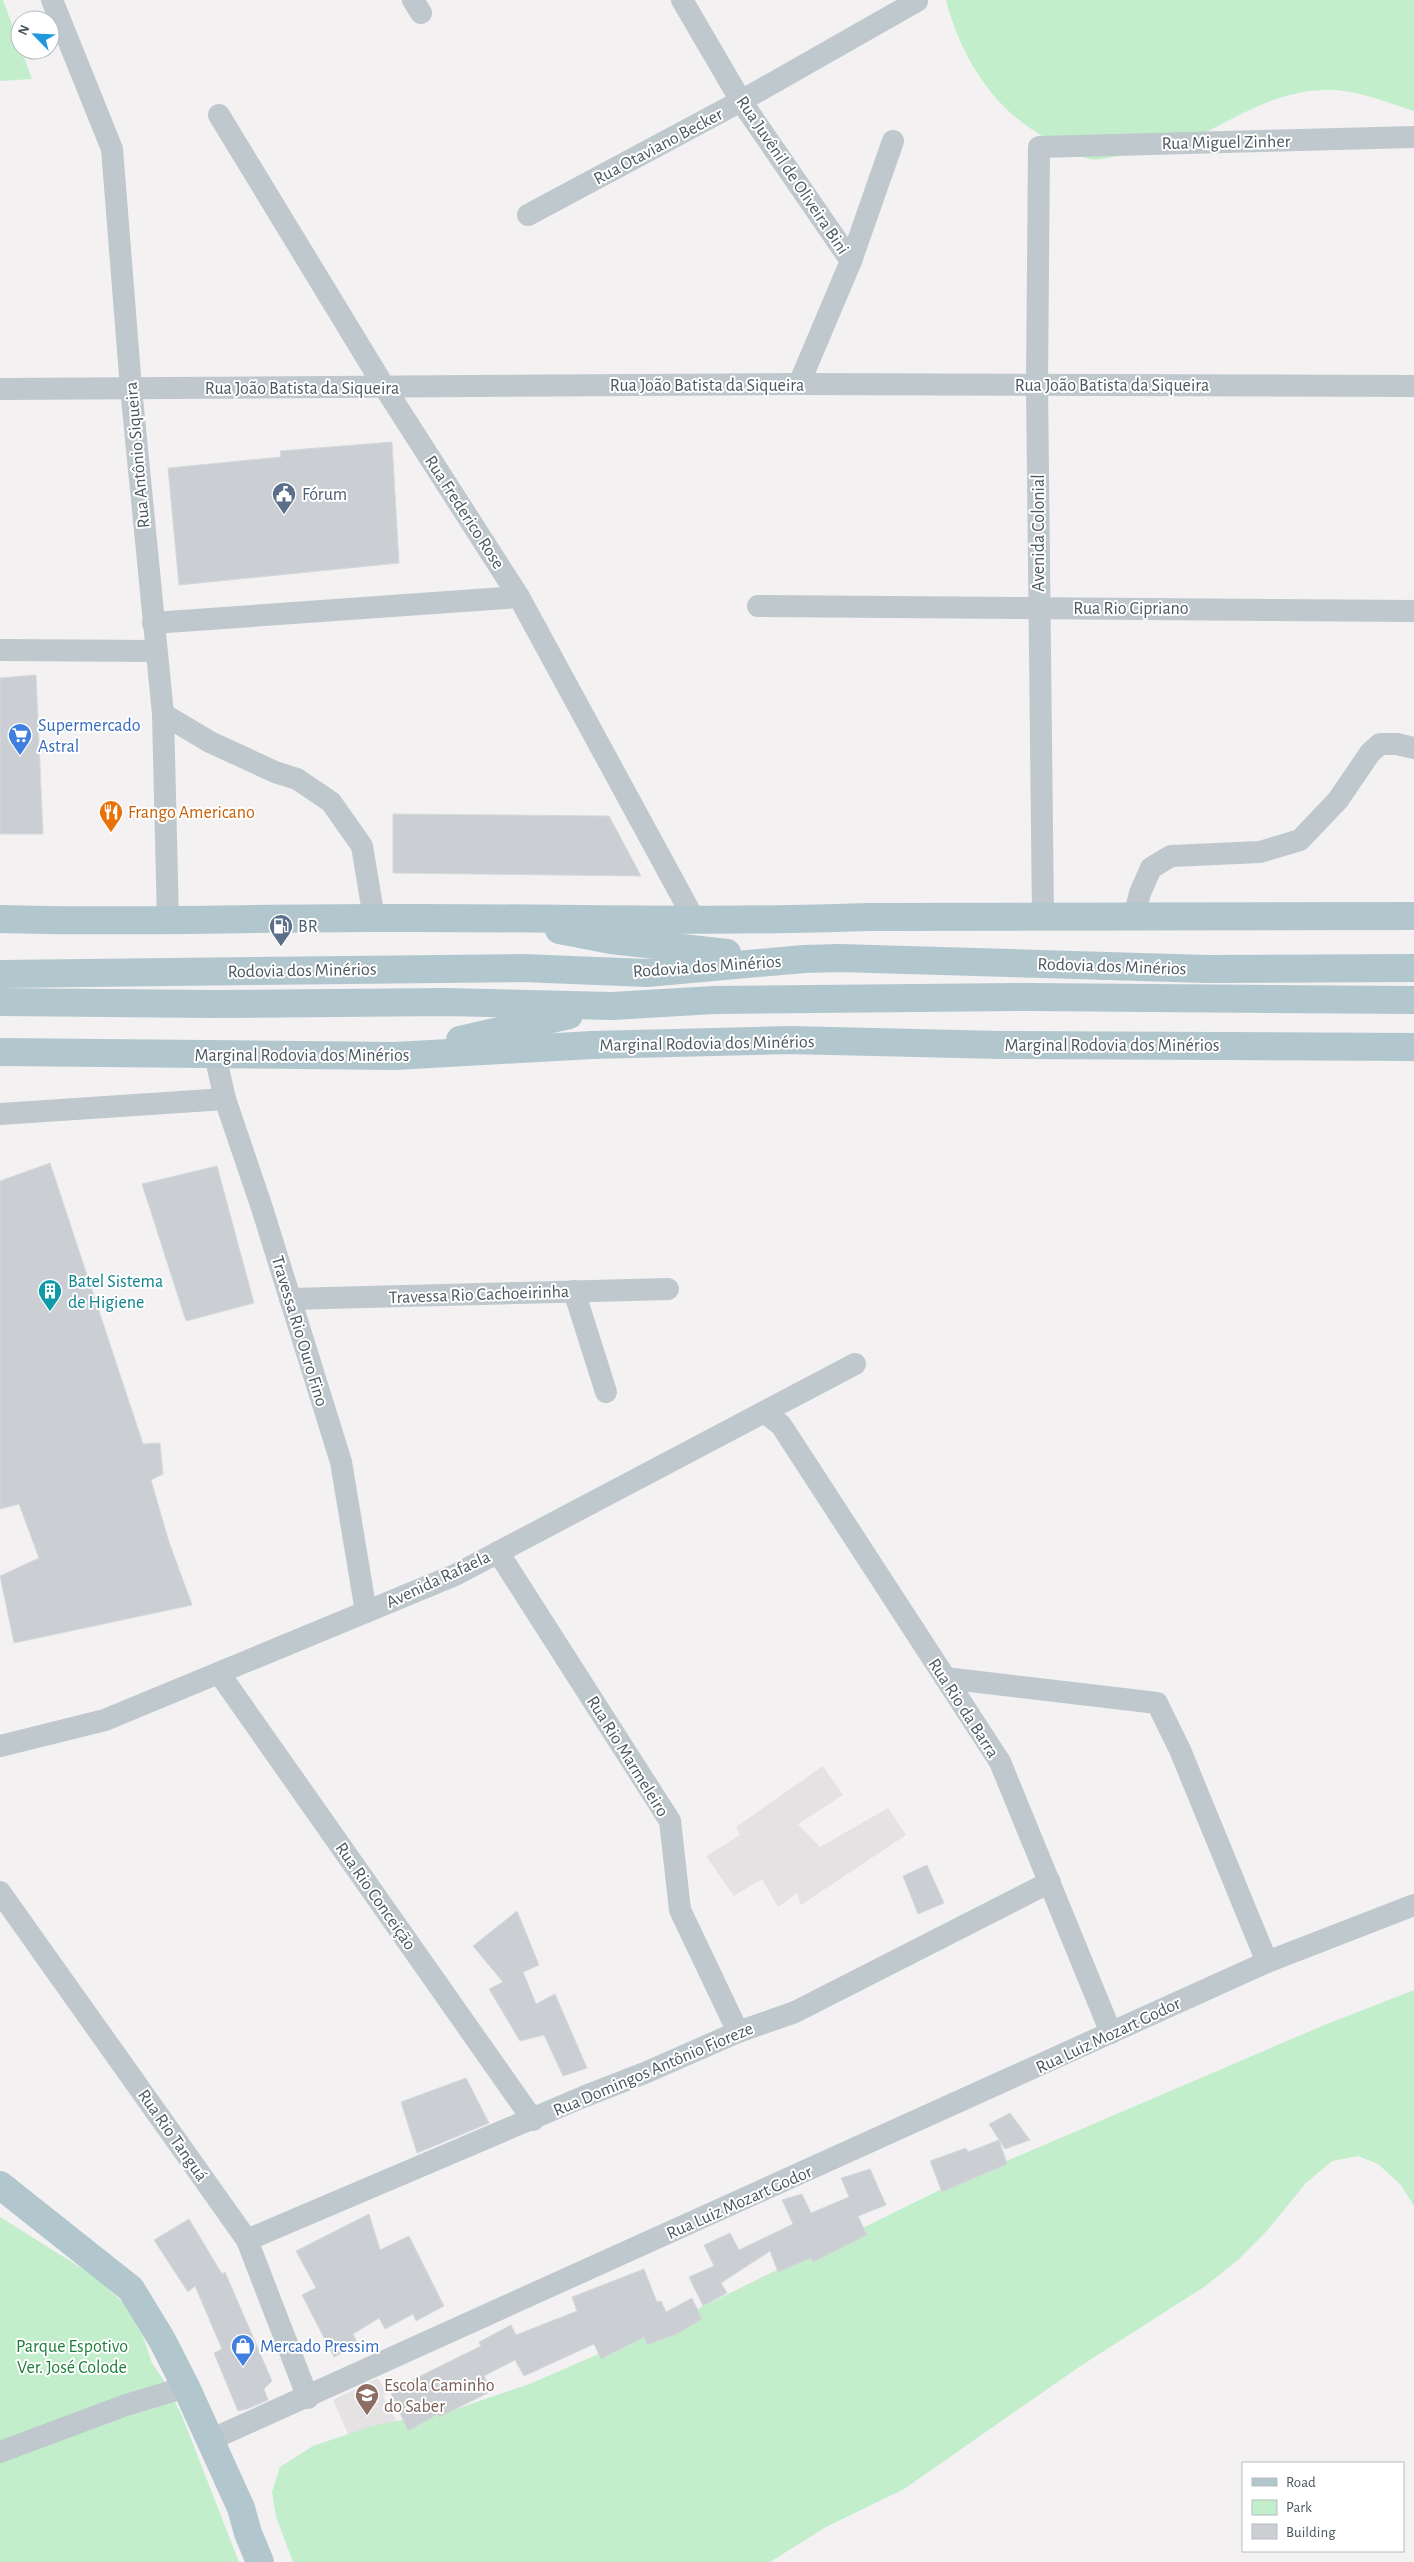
<svg xmlns="http://www.w3.org/2000/svg" width="1414" height="2562" viewBox="0 0 1414 2562" font-family="'Alegreya Sans',sans-serif">
<rect width="100%" height="100%" fill="#f3f1f2"/>
<g fill="#e4e2e3">
<polygon points="823,1766 843,1795 798,1824 820,1847 888,1808 906,1835 801,1905 797,1893 778,1907 762,1879 734,1896 706,1856 740,1835 736,1827"/>
<polygon points="378,2378 387,2394 382,2395 403,2432 354,2447 333,2400"/>
</g>
<g fill="#c3eecb">
<polygon points="0,0 3,0 32,79 0,81"/>
<path d="M946,0H1414V111C1385,102 1353,88 1322,90C1273,92 1235,119 1192,139C1169,151 1145,154 1119,156C1111,157 1098,161 1089,159C1070,154 1039,135 1023,123C984,94 958,47 946,0Z"/>
<polygon points="1414,1990 1414,2206 1401,2185 1378,2164 1358,2156 1332,2161 1306,2183 1265,2233 1239,2259 1204,2287 1082,2365 904,2489 826,2527 770,2562 293,2562 276,2517 272,2492 280,2467 313,2446 372,2426 456,2409 532,2383 667,2324 948,2186 1322,2026"/>
<polygon points="0,2217 94,2276 125,2304 143,2337 152,2363 166,2384 182,2416 239,2562 0,2562"/>
</g>
<g fill="#cbcfd3" stroke="#d6d9dc">
<polygon points="392,442 399,563 179,585 168,468 281,457 280,451"/>
<polygon points="36,675 43,834 0,834 0,678"/>
<polygon points="393,814 609,816 641,876 393,873"/>
<polygon points="50,1163 143,1444 160,1443 163,1474 151,1480 169,1542 192,1605 14,1643 0,1576 39,1558 19,1504 0,1509 0,1181"/>
<polygon points="217,1166 254,1303 186,1321 142,1184"/>
<polygon points="927,1865 944,1903 918,1914 903,1876"/>
<polygon points="517,1911 539,1965 523,1972 536,2004 555,1994 587,2068 563,2076 544,2035 520,2041 489,1989 503,1982 473,1946"/>
<polygon points="466,2078 489,2123 417,2153 401,2102"/>
<polygon points="1010,2113 1030,2140 1005,2149 989,2124"/>
<polygon points="999,2140 1007,2164 942,2192 930,2161 966,2148 968,2152"/>
<polygon points="870,2169 886,2205 858,2216 867,2235 813,2262 811,2258 778,2272 770,2251 721,2283 727,2293 703,2306 689,2277 714,2266 704,2245 730,2233 739,2250 793,2224 782,2200 802,2194 811,2213 849,2197 841,2178"/>
<polygon points="369,2214 380,2250 409,2236 444,2306 416,2321 413,2314 385,2329 379,2318 353,2334 358,2344 334,2357 302,2295 316,2288 296,2251"/>
<polygon points="189,2219 222,2274 225,2272 272,2381 264,2389 268,2400 247,2409 238,2411 214,2353 222,2349 195,2286 188,2292 154,2240"/>
<polygon points="644,2269 657,2302 661,2301 666,2312 692,2298 702,2319 677,2334 647,2345 644,2337 601,2359 594,2344 524,2376 515,2360 484,2376 492,2391 439,2417 438,2414 408,2431 390,2391 481,2346 479,2342 511,2325 516,2335 577,2311 572,2297"/>
</g>
<g fill="none" stroke-linecap="round" stroke-linejoin="round">
<g stroke="#bec8cd" stroke-width="22">
<polyline points="52,0 112,149 131,388 163,714 168,921"/>
<polyline points="413,0 421,13"/>
<polyline points="682,0 741,101 851,261 799,384"/>
<polyline points="219,115 385,388 519,597 694,919"/>
<polyline points="528,215 741,101 917,1"/>
<polyline points="851,261 893,141"/>
<polyline points="0,389 799,384 1414,386"/>
<polyline points="758,606 1414,611"/>
<polyline points="153,623 519,597"/>
<polyline points="0,650 155,651"/>
<polyline points="163,714 210,742 275,772 297,779 331,802 362,846 374,918"/>
<polyline points="1134,917 1140,893 1151,868 1171,856 1260,852 1300,840 1338,800 1370,753 1380,744 1397,744 1414,748"/>
<polyline points="1043,918 1037,385 1039,147 1414,137"/>
<polyline points="215,1055 225,1099 262,1208 341,1462 366,1612"/>
<polyline points="0,1114 225,1099"/>
<polyline points="574,1291 606,1392"/>
<polyline points="290,1299 668,1289"/>
<polyline points="764,1412 781,1425 1000,1762 1111,2033"/>
<polyline points="498,1552 670,1821 680,1910 738,2032"/>
<polyline points="219,1673 533,2120"/>
<polyline points="945,1678 1157,1703 1180,1750 1267,1962"/>
<polyline points="0,1746 105,1720 455,1575 855,1364"/>
<polyline points="0,1892 247,2240 308,2398"/>
<polyline points="247,2240 583,2097 647,2072 738,2032 795,2012 1050,1882"/>
<polyline points="210,2440 1267,1962 1414,1905"/>
<polyline points="0,2452 126,2405 186,2387"/>
</g>
<g stroke="#b2c6ce" stroke-width="28">
<path d="M0,919C125,923 250,918 375,918C540,917 704,923 869,917L1414,916"/>
<polyline points="559,930 611,940 727,953"/>
<polyline points="0,974 522,968 647,973 804,959 839,958 1207,969 1414,968"/>
<polyline points="0,1002 213,1004 445,1002 612,1006 714,1000 1029,997 1414,1000"/>
<polyline points="460,1040 569,1015"/>
<polyline points="0,1052 395,1056 592,1045 789,1040 1000,1045 1414,1047"/>
<polyline points="0,2185 131,2289 162,2340 186,2387 241,2508 248,2533 260,2562"/>
</g>
</g>
<defs>
<g id="civic-pin" transform="scale(1.25)"><path d="M0 17L-7.5 6A9.5 9.5 0 1 1 7.5 6Z" fill="#5c6f8a" stroke="#fff"/><path d="M-.6-6.5H3V-4.5H.6V-3L4-1V1h2V6H-6V1h2V-1L-.6-3ZM-1.2 2.5V6h2.4V2.5Z" fill="#fff"/></g>
<g id="supermarket-pin" transform="scale(1.25)"><path d="M0 17L-7.5 6A9.5 9.5 0 1 1 7.5 6Z" fill="#3f7fe0" stroke="#fff"/><path d="M-6-5.5h2.5l.6 2H6L4.5 2H-2.5L-4.4-4H-6ZM-1.5 3.2a1.3 1.3 0 1 0 .1 0ZM3 3.2a1.3 1.3 0 1 0 .1 0Z" fill="#fff"/></g>
<g id="restaurant-pin" transform="scale(1.25)"><path d="M0 17L-7.5 6A9.5 9.5 0 1 1 7.5 6Z" fill="#e8710a" stroke="#fff"/><path d="M-5-6h1v4h1v-4h1v4h1v-4h1v5L-1.5 .5V6h-2V.5L-5-1ZM5-6V6H3V1.5H1.5Q1.5-4 5-6Z" fill="#fff"/></g>
<g id="fuel-pin" transform="scale(1.25)"><path d="M0 17L-7.5 6A9.5 9.5 0 1 1 7.5 6Z" fill="#5c6f8a" stroke="#fff"/><path d="M-5.5-6h7V0h2V4h1.3V-2.5L3-4.5l.8-.8L6-3V5H2.5V1h-1V6h-7ZM-4.2-4.7v3.2H.2V-4.7Z" fill="#fff"/></g>
<g id="building-pin" transform="scale(1.25)"><path d="M0 17L-7.5 6A9.5 9.5 0 1 1 7.5 6Z" fill="#0f9aa8" stroke="#fff"/><path d="M-4-6H4V6H1V3H-1V6H-4ZM-2.5-4.3h1.7v1.8h-1.7ZM.8-4.3h1.7v1.8H.8ZM-2.5-1h1.7V.8h-1.7ZM.8-1h1.7V.8H.8Z" fill="#fff"/></g>
<g id="shop-pin" transform="scale(1.25)"><path d="M0 17L-7.5 6A9.5 9.5 0 1 1 7.5 6Z" fill="#3f7fe0" stroke="#fff"/><path d="M-5-2.5h2.3a2.7 3.5 0 0 1 5.4 0H5L5.5 6h-11ZM-1.5-2.5h3a1.5 2.3 0 0 0-3 0Z" fill="#fff"/></g>
<g id="university-pin" transform="scale(1.25)"><path d="M0 17L-7.5 6A9.5 9.5 0 1 1 7.5 6Z" fill="#8d6e63" stroke="#fff"/><path d="M0-5L7-2L0 1L-7-2ZM-4 1L0 2.5L4 1V4Q0 6-4 4Z" fill="#fff"/></g>
</defs>
<g fill-rule="evenodd">
<use href="#civic-pin" x="284" y="494"/>
<use href="#supermarket-pin" x="20" y="735"/>
<use href="#restaurant-pin" x="111" y="812"/>
<use href="#fuel-pin" x="281" y="926"/>
<use href="#building-pin" x="50" y="1291"/>
<use href="#shop-pin" x="243" y="2346"/>
<use href="#university-pin" x="367" y="2395"/>
</g>
<g text-anchor="middle" stroke-width="4" stroke-linejoin="round" paint-order="stroke">
<g font-size="18" fill="#4a585e" stroke="#fff">
<text transform="translate(1226 142) rotate(-1)" y="6">Rua Miguel Zinher</text>
<text transform="translate(658 146) rotate(-28)" y="6">Rua Otaviano Becker</text>
<text transform="translate(793 175) rotate(56)" y="6">Rua Juvênil de Oliveira Bini</text>
<text x="707" y="391">Rua João Batista da Siqueira</text>
<text x="1112" y="391">Rua João Batista da Siqueira</text>
<text x="302" y="394">Rua João Batista da Siqueira</text>
<text transform="translate(137 455) rotate(-95)" y="6">Rua Antônio Siqueira</text>
<text transform="translate(465 512) rotate(57)" y="6">Rua Frederico Rose</text>
<text transform="translate(1038 533) rotate(-90)" y="6">Avenida Colonial</text>
<text x="1131" y="614">Rua Rio Cipriano</text>
<text transform="translate(707 966) rotate(-4)" y="6">Rodovia dos Minérios</text>
<text transform="translate(1112 966) rotate(2)" y="6">Rodovia dos Minérios</text>
<text transform="translate(302 970) rotate(-1)" y="6">Rodovia dos Minérios</text>
<text transform="translate(707 1043) rotate(-1)" y="6">Marginal Rodovia dos Minérios</text>
<text x="1112" y="1051">Marginal Rodovia dos Minérios</text>
<text x="302" y="1061">Marginal Rodovia dos Minérios</text>
<text transform="translate(479 1294) rotate(-2)" y="6">Travessa Rio Cachoeirinha</text>
<text transform="translate(300 1331) rotate(73)" y="6">Travessa Rio Ouro Fino</text>
<text transform="translate(438 1579) rotate(-25)" y="6">Avenida Rafaela</text>
<text transform="translate(964 1708) rotate(57)" y="6">Rua Rio da Barra</text>
<text transform="translate(628 1756) rotate(58)" y="6">Rua Rio Marmeleiro</text>
<text transform="translate(376 1896) rotate(55)" y="6">Rua Rio Conceição</text>
<text transform="translate(1108 2035) rotate(-25)" y="6">Rua Luiz Mozart Godor</text>
<text transform="translate(653 2069) rotate(-23)" y="6">Rua Domingos Antônio Fioreze</text>
<text transform="translate(173 2135) rotate(55)" y="6">Rua Rio Tanguá</text>
<text transform="translate(739 2202) rotate(-24)" y="6">Rua Luiz Mozart Godor</text>
</g>
<g font-size="18" fill="#4e5e75" stroke="#fff" text-anchor="start">
<text x="302" y="500">Fórum</text>
<text x="298" y="932">BR</text>
</g>
<g font-size="18" fill="#366cbe" stroke="#fff" text-anchor="start">
<text x="38" y="731">Supermercado<tspan x="38" dy="21">Astral</tspan></text>
<text x="260" y="2352">Mercado Pressim</text>
</g>
<g font-size="18" fill="#c56008" stroke="#fff" text-anchor="start">
<text x="128" y="818">Frango Americano</text>
</g>
<g font-size="18" fill="#0d838f" stroke="#fff" text-anchor="start">
<text x="68" y="1287">Batel Sistema<tspan x="68" dy="21">de Higiene</tspan></text>
</g>
<g font-size="18" fill="#1c7e3a" stroke="#fff">
<text x="72" y="2352">Parque Espotivo<tspan x="72" dy="21">Ver. José Colode</tspan></text>
</g>
<g font-size="18" fill="#785e54" stroke="#fff" text-anchor="start">
<text x="384" y="2391">Escola Caminho<tspan x="384" dy="21">do Saber</tspan></text>
</g>
</g>
<rect x="1242" y="2462" width="162" height="90" fill="#ffffff" stroke="#b7bcbf"/>
<rect x="1252" y="2478" width="25" height="8" fill="#b2c6ce" stroke="#b7bcbf"/>
<text x="1286" y="2487" font-size="15" fill="#4a585e">Road</text>
<rect x="1252" y="2500" width="25" height="15" fill="#c3eecb" stroke="#b7bcbf"/>
<text x="1286" y="2512" font-size="15" fill="#4a585e">Park</text>
<rect x="1252" y="2524" width="25" height="15" fill="#cbcfd3" stroke="#b7bcbf"/>
<text x="1286" y="2537" font-size="15" fill="#4a585e">Building</text>
<g transform="translate(35 35) rotate(294)"><circle r="24" fill="#ffffff" stroke="#b7bcbf"/>
<path d="M0-4L9 19L0 12L-9 19Z" fill="#2197de"/>
<text y="-8" font-size="14" font-weight="bold" text-anchor="middle" fill="#4a585e">N</text>
</g>
</svg>
